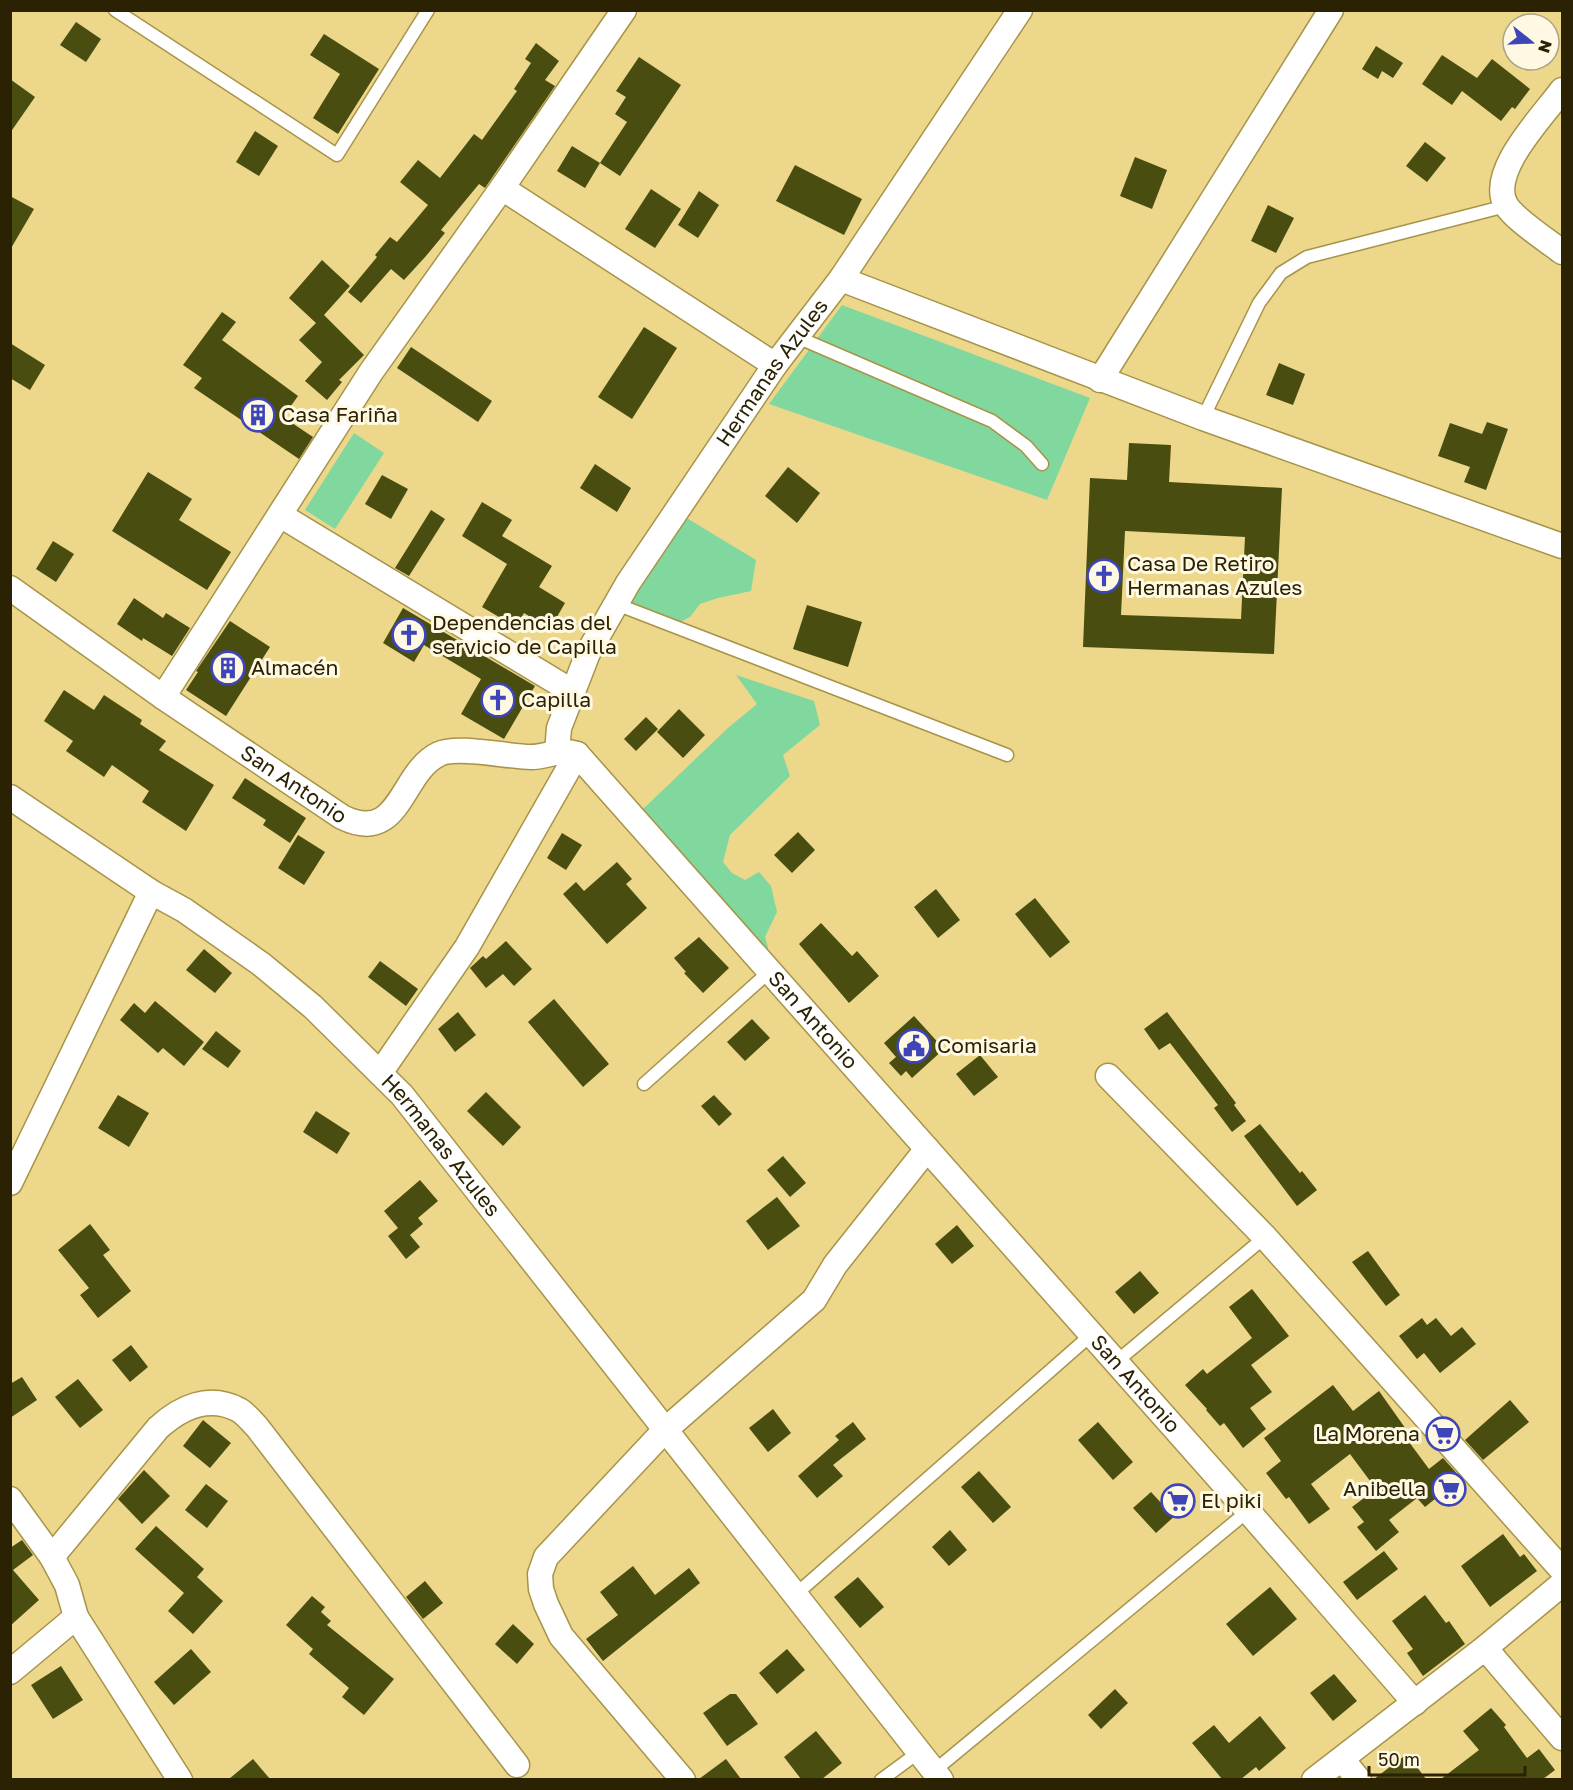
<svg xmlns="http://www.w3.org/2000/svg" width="1573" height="1790" viewBox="0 0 1573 1790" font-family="'Golos Text',sans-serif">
<rect width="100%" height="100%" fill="#ecd78b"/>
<g fill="#80d89f">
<polygon points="842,305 1090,398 1047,500 769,404"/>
<polygon points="354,433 384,453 335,529 305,510"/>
<polygon points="685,517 756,560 751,591 718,598 700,604 690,617 674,625 628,607"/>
<polygon points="736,675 814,701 820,725 783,755 790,776 730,835 723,862 732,873 745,880 759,872 771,886 777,912 765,937 768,947 768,955 642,810 729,727 757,704"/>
</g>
<g fill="#494e10" fill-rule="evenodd">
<polygon points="76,22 101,39 86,62 60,45"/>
<polygon points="324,34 379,69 338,134 313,118 340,74 310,55"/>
<polygon points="536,43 559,61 545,80 555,86 485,188 479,184 441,230 445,233 426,256 404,280 391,269 361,303 348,292 377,257 375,255 390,237 397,242 428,205 400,182 418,160 440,178 474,134 482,140 517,91 514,89 531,63 525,59"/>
<polygon points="1376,46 1403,63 1393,78 1382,71 1378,79 1362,69"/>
<polygon points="1442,55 1477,78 1492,59 1530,89 1515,109 1512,107 1501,121 1462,91 1452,105 1422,84"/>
<polygon points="639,57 681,85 620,176 600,163 627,122 615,114 626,97 616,91"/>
<polygon points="10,79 35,97 10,133"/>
<polygon points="255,131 278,146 259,176 236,162"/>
<polygon points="1425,142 1446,158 1427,182 1406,166"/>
<polygon points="572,146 600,163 585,188 557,171"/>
<polygon points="1135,157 1167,170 1152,209 1120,196"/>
<polygon points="795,165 862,199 844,235 776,201"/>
<polygon points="651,189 681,209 655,248 625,229"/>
<polygon points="699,191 719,205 698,238 678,225"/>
<polygon points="10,196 34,209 10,250"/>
<polygon points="1268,205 1294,218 1276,253 1251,241"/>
<polygon points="322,260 350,286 324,315 364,355 339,380 342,382 327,400 305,381 322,362 299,340 316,323 289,298"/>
<polygon points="222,312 236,322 222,340 298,396 283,417 313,437 299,459 194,388 202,378 183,365"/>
<polygon points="644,327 677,348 632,419 598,397"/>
<polygon points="10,343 45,365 30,390 10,378"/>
<polygon points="411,347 492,401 478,422 397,368"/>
<polygon points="1279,363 1305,374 1293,405 1266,395"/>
<polygon points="1487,422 1508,429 1486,490 1464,482 1470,467 1438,456 1450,423 1482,434"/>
<path d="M1129,443L1171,445L1169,482L1282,488L1274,654L1083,647L1090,478L1127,480ZM1125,531L1245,537L1241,619L1121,615Z"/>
<polygon points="595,464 631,488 617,512 580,488"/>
<polygon points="788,467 820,493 797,523 765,496"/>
<polygon points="148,472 192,499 179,520 231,552 207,590 112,531"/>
<polygon points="382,475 408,489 391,519 365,504"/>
<polygon points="482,502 512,520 502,536 552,566 539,587 565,603 550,629 524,613 516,627 482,607 507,564 462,536"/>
<polygon points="431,510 445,519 409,576 395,568"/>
<polygon points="53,541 74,554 56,582 36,569"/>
<polygon points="134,598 163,618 166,613 190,628 172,656 143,638 142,641 117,624"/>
<polygon points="807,605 862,622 848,667 793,649"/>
<polygon points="403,608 535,686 504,739 461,714 481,679 424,645 414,662 383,643"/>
<polygon points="230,621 270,647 226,716 186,690 198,672 196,671"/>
<polygon points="64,690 94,710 104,695 142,720 140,724 166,741 159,750 214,785 186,831 142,802 149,791 112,765 104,777 66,751 73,741 44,721"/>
<polygon points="679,709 705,735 683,758 657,732"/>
<polygon points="646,717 658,729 636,751 624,739"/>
<polygon points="245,778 306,818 290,843 263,825 266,820 232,798"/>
<polygon points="798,832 815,850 792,873 774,855"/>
<polygon points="562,833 582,845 566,870 547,858"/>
<polygon points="298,835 325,852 304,885 278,868"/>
<polygon points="617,862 632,879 626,884 647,908 607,944 563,894 576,882 584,891"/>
<polygon points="936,889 960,920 938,938 914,907"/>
<polygon points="1035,898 1070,942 1050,958 1015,914"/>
<polygon points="821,923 852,956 857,951 879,976 849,1003 799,944"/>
<polygon points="699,937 729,968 703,993 684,973 686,972 674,958"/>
<polygon points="506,941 532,969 514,986 503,974 486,988 470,968 483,956 486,959"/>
<polygon points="204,949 232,973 215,993 186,970"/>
<polygon points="380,961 418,989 406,1006 368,977"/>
<polygon points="554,999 609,1064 583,1087 528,1022"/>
<polygon points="155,1001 204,1042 184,1066 163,1048 158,1053 120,1020 134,1003 145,1013"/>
<polygon points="458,1012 476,1035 455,1052 438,1029"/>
<polygon points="1167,1012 1236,1103 1234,1105 1246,1121 1232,1132 1214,1108 1218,1105 1170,1043 1159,1050 1144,1029"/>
<polygon points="914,1016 944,1049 912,1078 906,1071 901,1076 889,1063 896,1057 884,1043"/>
<polygon points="752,1019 770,1038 745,1061 727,1042"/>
<polygon points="216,1031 241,1051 228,1068 202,1049"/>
<polygon points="980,1055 998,1077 974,1096 956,1074"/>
<polygon points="486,1092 521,1127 503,1146 467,1111"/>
<polygon points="118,1095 149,1113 129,1147 98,1128"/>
<polygon points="714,1095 732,1114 719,1126 701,1106"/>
<polygon points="316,1111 350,1133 337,1154 303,1132"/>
<polygon points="1260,1124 1300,1173 1302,1171 1317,1190 1297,1206 1244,1136"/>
<polygon points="783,1156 806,1183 790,1197 767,1170"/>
<polygon points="420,1180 438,1201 418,1218 423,1224 410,1235 420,1247 406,1259 388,1236 398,1228 384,1211"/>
<polygon points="777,1197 800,1226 768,1250 746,1221"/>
<polygon points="90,1224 110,1250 103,1255 131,1291 98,1318 80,1295 89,1288 58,1250"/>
<polygon points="957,1225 974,1246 952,1264 935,1244"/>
<polygon points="1368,1251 1400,1295 1386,1306 1352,1262"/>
<polygon points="1140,1271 1159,1293 1134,1314 1115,1292"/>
<polygon points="1252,1289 1289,1336 1251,1365 1272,1392 1250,1408 1266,1429 1243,1448 1224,1423 1220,1426 1206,1410 1207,1409 1185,1385 1203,1369 1207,1374 1252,1338 1229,1307"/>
<polygon points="1422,1318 1427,1325 1436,1318 1451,1336 1462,1327 1476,1344 1440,1373 1424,1353 1417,1359 1399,1336"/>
<polygon points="131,1345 148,1367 130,1382 112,1360"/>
<polygon points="22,1377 37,1400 10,1418 10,1384"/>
<polygon points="78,1379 103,1410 80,1428 55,1397"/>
<polygon points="1333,1385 1353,1411 1379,1391 1413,1439 1409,1442 1429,1469 1443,1458 1461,1478 1425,1507 1417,1498 1389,1520 1399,1532 1376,1551 1357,1527 1364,1522 1352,1507 1376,1489 1350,1454 1311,1484 1330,1509 1309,1524 1289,1497 1286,1499 1266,1473 1281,1461 1264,1438"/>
<polygon points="1510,1400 1529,1422 1483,1460 1465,1440"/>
<polygon points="773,1409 791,1433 768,1452 749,1428"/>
<polygon points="203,1420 231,1443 210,1468 183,1446"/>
<polygon points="853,1422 866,1439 833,1465 843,1476 817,1498 798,1476 839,1440 835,1436"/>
<polygon points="1098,1422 1133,1462 1113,1480 1078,1440"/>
<polygon points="144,1470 170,1496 142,1524 118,1499"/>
<polygon points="979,1471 1011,1507 993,1523 961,1487"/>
<polygon points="206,1484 228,1501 207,1528 185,1510"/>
<polygon points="1178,1491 1189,1503 1156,1533 1133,1508 1151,1492 1163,1505"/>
<polygon points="156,1526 204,1569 197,1577 223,1601 193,1634 168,1611 184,1593 135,1549"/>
<polygon points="950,1530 967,1550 949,1566 932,1547"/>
<polygon points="1503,1534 1520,1557 1524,1554 1537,1571 1490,1607 1461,1566"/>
<polygon points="22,1540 33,1555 13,1570 39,1600 10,1626 10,1548"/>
<polygon points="1384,1551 1398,1569 1357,1600 1343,1582"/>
<polygon points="633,1566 655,1595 689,1568 700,1583 603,1661 586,1639 618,1615 600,1592"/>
<polygon points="858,1577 884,1607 860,1628 834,1597"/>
<polygon points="425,1581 443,1603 423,1619 406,1597"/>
<polygon points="1270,1587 1297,1619 1253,1656 1226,1624"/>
<polygon points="1425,1595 1446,1623 1449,1621 1465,1644 1423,1676 1407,1653 1413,1649 1392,1621"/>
<polygon points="312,1596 325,1607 321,1612 331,1621 327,1625 394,1679 364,1715 342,1697 349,1688 309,1654 313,1649 286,1625"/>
<polygon points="513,1624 534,1644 517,1664 495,1644"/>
<polygon points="191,1649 211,1672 174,1705 154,1682"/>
<polygon points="787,1649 805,1670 777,1694 759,1673"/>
<polygon points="61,1666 83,1700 53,1719 31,1685"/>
<polygon points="1334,1674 1357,1701 1333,1721 1310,1693"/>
<polygon points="1115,1689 1128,1703 1101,1729 1088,1715"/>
<polygon points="730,1694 736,1694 758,1724 727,1746 703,1713"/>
<polygon points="1491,1708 1506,1725 1504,1727 1527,1758 1539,1749 1555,1770 1543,1779 1441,1779 1479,1750 1463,1731"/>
<polygon points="1260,1716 1286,1748 1259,1771 1256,1767 1241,1779 1222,1779 1192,1743 1214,1725 1229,1743"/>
<polygon points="816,1731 842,1763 822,1779 801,1779 784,1757"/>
<polygon points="1407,1754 1426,1779 1374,1779"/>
<polygon points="253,1759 270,1779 229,1779"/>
<polygon points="726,1759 741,1779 699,1779"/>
</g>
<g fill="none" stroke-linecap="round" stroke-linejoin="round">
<g stroke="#a89449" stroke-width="15">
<g id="lane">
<polyline points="115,10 337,155 428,10"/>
<polyline points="797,337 992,421 1026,446 1042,464"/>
<polyline points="1203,418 1259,303 1281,273 1307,257 1506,206"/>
<polyline points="616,604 1007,755"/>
<polyline points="644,1084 770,971"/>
<polyline points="1116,1362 1265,1237"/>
<polyline points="795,1595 1092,1334"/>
<polyline points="934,1771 1248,1511"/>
<polyline points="881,1780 919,1752"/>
</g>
</g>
<g stroke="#a89449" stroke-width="27">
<g id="street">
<path d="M1562,90C1544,115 1487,172 1506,205C1514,219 1548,241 1562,252"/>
<polyline points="502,188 775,365"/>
<polyline points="841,279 1203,418 1562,546"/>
<polyline points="1100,380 1331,10"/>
<polyline points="280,515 573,692"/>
<path id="s1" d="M10,588L163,697L342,817C401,846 400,772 439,754C457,745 509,757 531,757C547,757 561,748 577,754L1248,1511L1415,1703"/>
<polyline points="163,697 371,372 502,188 624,10"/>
<path id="s2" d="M557,752L559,728L588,653L628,583L775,365L841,279L1020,10"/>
<path id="s3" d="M10,797L151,892L184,910L261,964L313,1007L402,1095L941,1780"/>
<polyline points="380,1073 467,947 577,754"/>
<polyline points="1108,1076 1265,1237 1562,1570"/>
<polyline points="10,1183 151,892"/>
<polyline points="10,1499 52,1557 67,1585 76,1617 180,1780"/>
<path d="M52,1557L158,1428C181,1407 209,1394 239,1410C246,1414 251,1421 257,1427L517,1765"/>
<polyline points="1485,1648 1562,1738"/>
<polyline points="10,1672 76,1617"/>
<polyline points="1342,1759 1359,1780"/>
<polyline points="683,1780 561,1636 546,1604 541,1589 540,1574 546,1557 665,1430 814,1300 835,1265 927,1149"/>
<polyline points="1314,1780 1485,1648 1562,1584"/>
</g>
</g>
<use href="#lane" stroke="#fff" stroke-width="12"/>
<use href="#street" stroke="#fff" stroke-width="24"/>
</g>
<defs>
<g id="building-ring" transform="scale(1.725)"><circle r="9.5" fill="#fff9e3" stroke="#3e45b9" stroke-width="1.5"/><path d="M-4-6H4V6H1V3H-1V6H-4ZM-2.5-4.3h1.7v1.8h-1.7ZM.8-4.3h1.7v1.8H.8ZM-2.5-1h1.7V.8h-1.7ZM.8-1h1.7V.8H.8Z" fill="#3e45b9"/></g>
<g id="church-ring" transform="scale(1.725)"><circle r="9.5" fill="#fff9e3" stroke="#3e45b9" stroke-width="1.5"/><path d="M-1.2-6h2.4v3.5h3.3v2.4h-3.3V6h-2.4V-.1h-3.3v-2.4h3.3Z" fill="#3e45b9"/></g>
<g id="civic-ring" transform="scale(1.725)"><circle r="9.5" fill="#fff9e3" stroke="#3e45b9" stroke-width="1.5"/><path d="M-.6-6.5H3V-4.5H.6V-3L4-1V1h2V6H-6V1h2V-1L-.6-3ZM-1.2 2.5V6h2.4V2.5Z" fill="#3e45b9"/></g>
<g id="supermarket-ring" transform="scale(1.725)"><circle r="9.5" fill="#fff9e3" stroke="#3e45b9" stroke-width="1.5"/><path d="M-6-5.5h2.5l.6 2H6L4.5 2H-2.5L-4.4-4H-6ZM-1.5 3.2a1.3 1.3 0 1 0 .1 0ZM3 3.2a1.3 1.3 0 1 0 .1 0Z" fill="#3e45b9"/></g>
</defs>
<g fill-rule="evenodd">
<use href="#building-ring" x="258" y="415"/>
<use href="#church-ring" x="1104" y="576"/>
<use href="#church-ring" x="409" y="635"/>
<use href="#building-ring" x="228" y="668"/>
<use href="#church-ring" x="498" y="700"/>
<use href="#civic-ring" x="914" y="1046"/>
<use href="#supermarket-ring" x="1443" y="1434"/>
<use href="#supermarket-ring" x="1449" y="1489"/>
<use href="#supermarket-ring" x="1178" y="1501"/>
</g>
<g text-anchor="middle" stroke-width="6" stroke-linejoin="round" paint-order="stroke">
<g font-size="21" fill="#2a2202" stroke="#fff9e3">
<text dy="7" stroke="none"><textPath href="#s2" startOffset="440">Hermanas Azules</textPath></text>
<text dy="7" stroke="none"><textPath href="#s1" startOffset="345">San Antonio</textPath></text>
<text dy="7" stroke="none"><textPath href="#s1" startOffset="1028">San Antonio</textPath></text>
<text dy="7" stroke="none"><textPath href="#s3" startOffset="558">Hermanas Azules</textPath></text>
<text dy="7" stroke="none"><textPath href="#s1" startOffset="1514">San Antonio</textPath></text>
</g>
<g font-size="21" fill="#2a2202" stroke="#fff9e3" text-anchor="start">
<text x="281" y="422">Casa Fariña</text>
<text x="1127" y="571">Casa De Retiro<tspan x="1127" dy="24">Hermanas Azules</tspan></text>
<text x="432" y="630">Dependencias del<tspan x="432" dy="24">servicio de Capilla</tspan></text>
<text x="251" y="675">Almacén</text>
<text x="521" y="707">Capilla</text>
<text x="937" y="1053">Comisaria</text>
<text x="1420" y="1441" text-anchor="end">La Morena</text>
<text x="1426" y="1496" text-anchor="end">Anibella</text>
<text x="1201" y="1508">El piki</text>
</g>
</g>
<rect width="1573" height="1790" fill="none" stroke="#2a2202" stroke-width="24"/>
<g transform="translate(1531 42) rotate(108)"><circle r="28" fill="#fff9e3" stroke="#aaa389" stroke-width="1.5"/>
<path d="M0-4.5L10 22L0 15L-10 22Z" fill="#3e45b9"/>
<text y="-9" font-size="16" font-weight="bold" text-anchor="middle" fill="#2a2202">N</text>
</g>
<path d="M1369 1766v9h156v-9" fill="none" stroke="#2a2202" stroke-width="3"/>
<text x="1378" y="1766" font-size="18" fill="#2a2202" stroke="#fff9e3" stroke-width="4.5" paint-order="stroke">50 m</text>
</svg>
